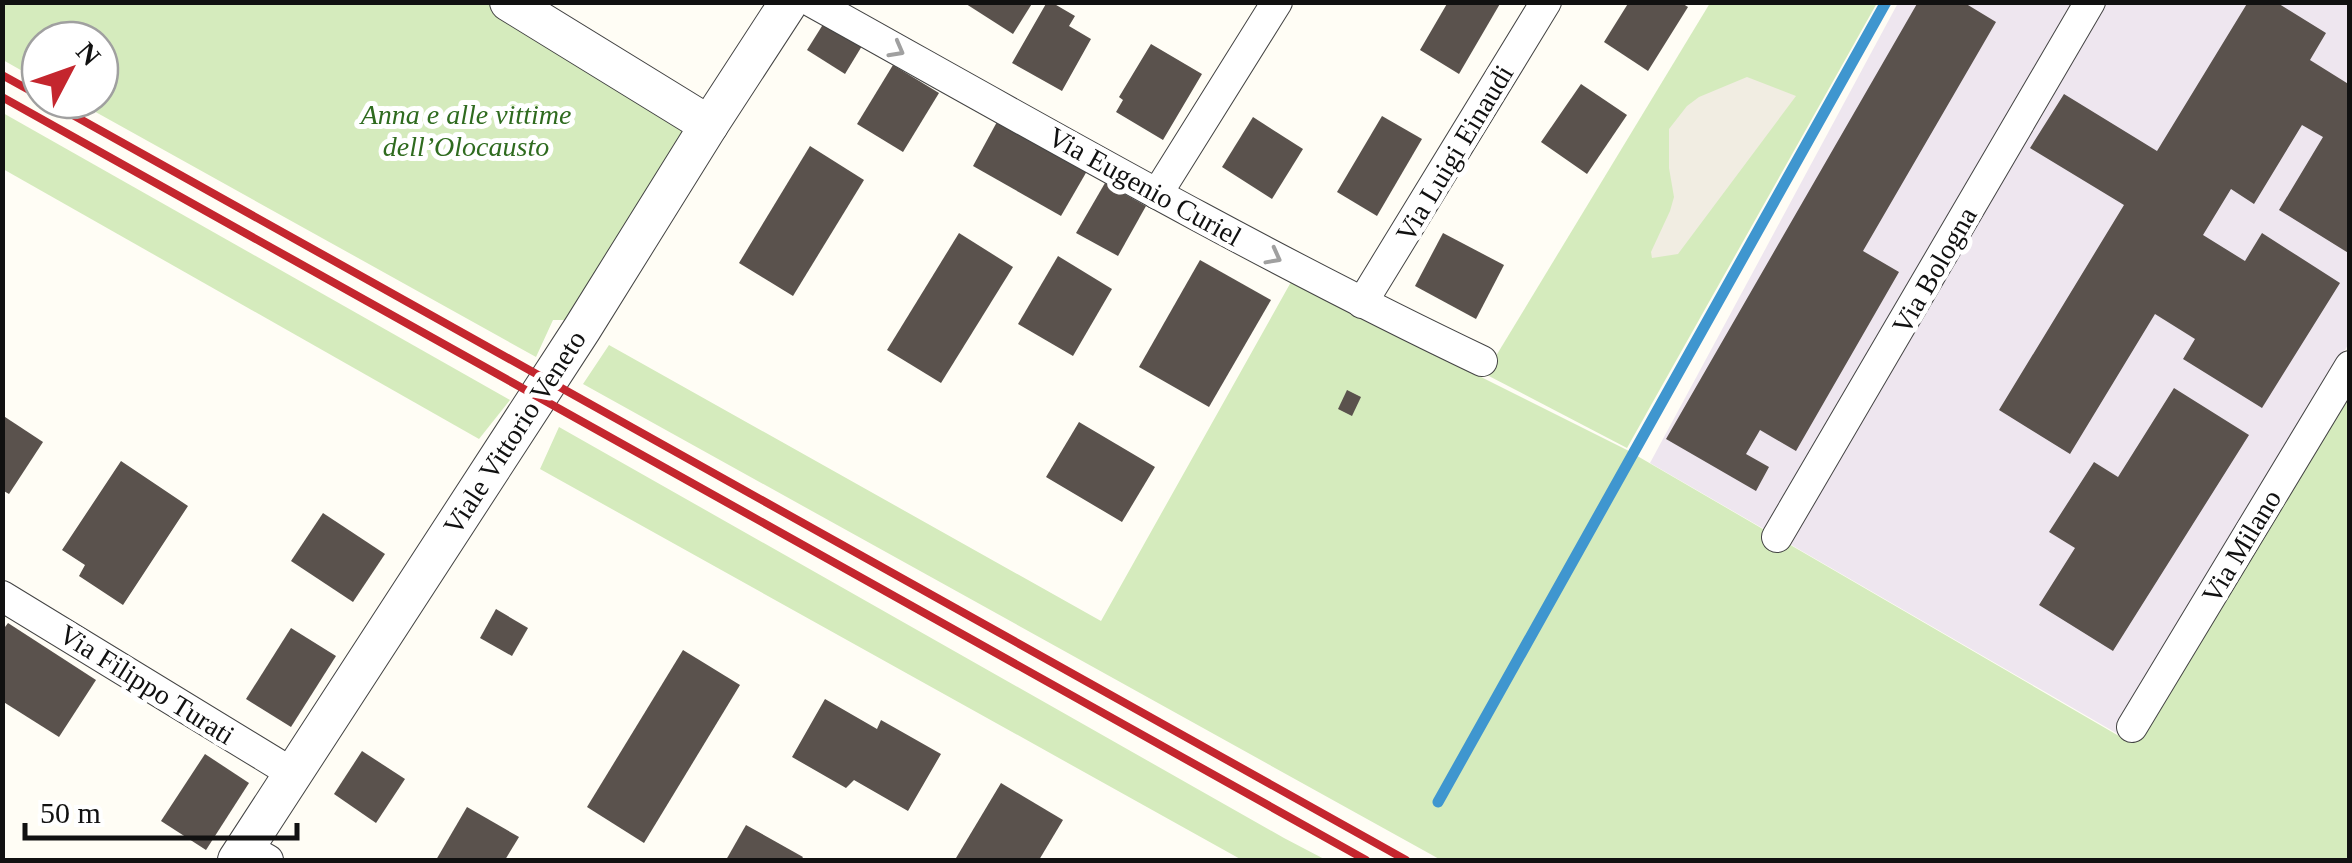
<svg xmlns="http://www.w3.org/2000/svg" width="2352" height="863" viewBox="0 0 2352 863" font-family="'Times New Roman',serif">
<rect width="100%" height="100%" fill="#fffdf5"/>
<polygon fill="#eee6ef" points="1898,3 2349,3 2349,343 2123,737 1650,463"/>
<g fill="#d5ebbd">
<polygon points="3,3 491,3 699,129 572,320 553,320 536,357 74,100 100,100 100,40 40,40 40,81 3,60"/>
<polygon points="1710,3 1877,3 1627,448 1485,374"/>
<polygon points="3,113 510,400 479,439 3,169"/>
<polygon points="1291,282 1627,450 2131,743 2349,391 2349,860 1441,860 583,384 609,345 1101,621"/>
<polygon points="559,427 1284,838 1326,860 1242,860 540,469"/>
</g>
<polygon fill="#f1ede2" points="1747,77 1796,96 1678,254 1652,258 1651,252 1670,211 1674,197 1669,168 1669,129 1687,106 1699,97"/>
<g fill="none" stroke-linecap="round" stroke-linejoin="round">
<polyline stroke="#3f96cf" stroke-width="11" points="1438,802 1886,2"/>
</g>
<g fill="#5a524d">
<polygon points="963,2 1033,2 1013,34"/>
<polygon points="1047,2 1051,2 1075,16 1069,26 1091,39 1062,91 1012,63"/>
<polygon points="1448,2 1501,2 1459,74 1420,50"/>
<polygon points="1629,2 1680,2 1688,7 1648,71 1604,42"/>
<polygon points="1918,2 1963,2 1996,22 1863,251 1899,272 1796,451 1760,430 1746,454 1769,467 1756,491 1666,439"/>
<polygon points="2248,2 2276,2 2326,33 2310,60 2350,85 2350,254 2279,210 2323,137 2302,125 2254,204 2231,189 2203,235 2245,261 2262,233 2340,283 2262,408 2183,359 2195,339 2155,314 2070,454 1999,410 2124,205 2030,148 2064,94 2157,151"/>
<polygon points="827,18 865,41 845,74 807,50"/>
<polygon points="1151,44 1202,74 1163,140 1116,112 1123,100 1119,97"/>
<polygon points="893,65 939,93 903,152 857,124"/>
<polygon points="1581,84 1627,115 1587,174 1541,142"/>
<polygon points="1382,116 1422,139 1377,216 1337,192"/>
<polygon points="1253,117 1303,149 1272,199 1222,167"/>
<polygon points="998,120 1087,171 1061,216 973,166"/>
<polygon points="810,146 864,180 793,296 739,263"/>
<polygon points="1105,183 1146,206 1118,256 1076,233"/>
<polygon points="959,233 1013,267 941,383 887,350"/>
<polygon points="1443,233 1504,265 1476,319 1415,286"/>
<polygon points="1058,256 1112,289 1073,356 1018,324"/>
<polygon points="1200,260 1271,300 1209,407 1139,367"/>
<polygon points="2174,388 2249,435 2113,651 2039,605 2075,548 2049,532 2094,462 2118,477"/>
<polygon points="1347,390 1361,397 1352,416 1338,409"/>
<polygon points="2,415 43,442 9,494 2,490"/>
<polygon points="1079,422 1155,467 1122,522 1046,477"/>
<polygon points="121,461 188,506 123,605 79,576 85,565 62,550"/>
<polygon points="323,513 385,554 353,602 291,561"/>
<polygon points="496,609 528,628 512,656 480,638"/>
<polygon points="8,623 96,680 59,737 2,701 2,631"/>
<polygon points="291,628 336,656 291,727 246,699"/>
<polygon points="683,650 740,685 644,843 587,807"/>
<polygon points="825,699 877,729 881,720 941,754 908,811 854,780 846,788 792,757"/>
<polygon points="362,751 405,779 376,823 334,794"/>
<polygon points="205,754 249,783 206,850 161,821"/>
<polygon points="1001,783 1063,820 1039,860 961,860 956,858"/>
<polygon points="467,807 519,837 505,860 436,860"/>
<polygon points="746,825 803,857 801,860 726,860"/>
</g>
<g fill="none" stroke-linecap="round" stroke-linejoin="round">
<g stroke="#444" stroke-width="32">
<g id="minor">
<path d="M812,2C1033,125 1253,252 1482,361"/>
<polyline points="1157,194 1277,2"/>
<polyline points="1362,303 1546,2"/>
<polyline points="1777,537 2090,2"/>
<polyline points="2,596 292,773"/>
<polyline points="2132,727 2350,366"/>
<polyline points="245,847 268,860"/>
</g>
</g>
<g stroke="#444" stroke-width="40">
<g id="tertiary">
<polyline points="509,2 709,125"/>
<polyline points="237,860 582,329 709,125 789,2"/>
</g>
</g>
<use href="#minor" stroke="#fff" stroke-width="30"/>
<use href="#tertiary" stroke="#fff" stroke-width="38"/>
<g stroke="#c4262e" stroke-width="8">
<polyline points="2,75 40,96"/>
<polyline points="2,97 1366,860"/>
<polyline points="46,100 1406,860"/>
</g>
</g>
<defs><path id="oneway-chevron" d="M-2-3.5L2.5 0L-2 3.5" fill="none" stroke-width="1.6" stroke-linecap="round" stroke-linejoin="round" transform="scale(2.5)"/></defs>
<g stroke="#a0a0a0">
<use href="#oneway-chevron" transform="translate(897 50) rotate(29)"/>
<use href="#oneway-chevron" transform="translate(1274 257) rotate(28)"/>
</g>
<g text-anchor="middle" stroke-width="10" stroke-linejoin="round" paint-order="stroke">
<g font-size="28" font-style="italic" fill="#2f6b1f" stroke="#fff">
<text x="466" y="124">Anna e alle vittime<tspan x="466" dy="32">dell’Olocausto</tspan></text>
</g>
<g font-size="28" fill="#111" stroke="#fff">
<text transform="translate(1454 153) rotate(-59)" y="10">Via Luigi Einaudi</text>
<text transform="translate(1145 186) rotate(29)" y="10">Via Eugenio Curiel</text>
<text transform="translate(1934 270) rotate(-60)" y="10">Via Bologna</text>
<text transform="translate(514 432) rotate(-57)" y="10">Viale Vittorio Veneto</text>
<text transform="translate(2241 546) rotate(-59)" y="10">Via Milano</text>
<text transform="translate(147 684) rotate(32)" y="10">Via Filippo Turati</text>
</g>
</g>
<rect width="2352" height="863" fill="none" stroke="#111111" stroke-width="10"/>
<g transform="translate(70 70) rotate(49)"><circle r="48" fill="#ffffff" stroke="#a0a0a0" stroke-width="2.5"/>
<path d="M0-8L18 38L0 25L-18 38Z" fill="#c4262e"/>
<text y="-15" font-size="28" font-weight="bold" text-anchor="middle" fill="#111111">N</text>
</g>
<path d="M25 823v15h272v-15" fill="none" stroke="#111111" stroke-width="5"/>
<text x="40" y="823" font-size="30" fill="#111111" stroke="#ffffff" stroke-width="8" paint-order="stroke">50 m</text>
</svg>
